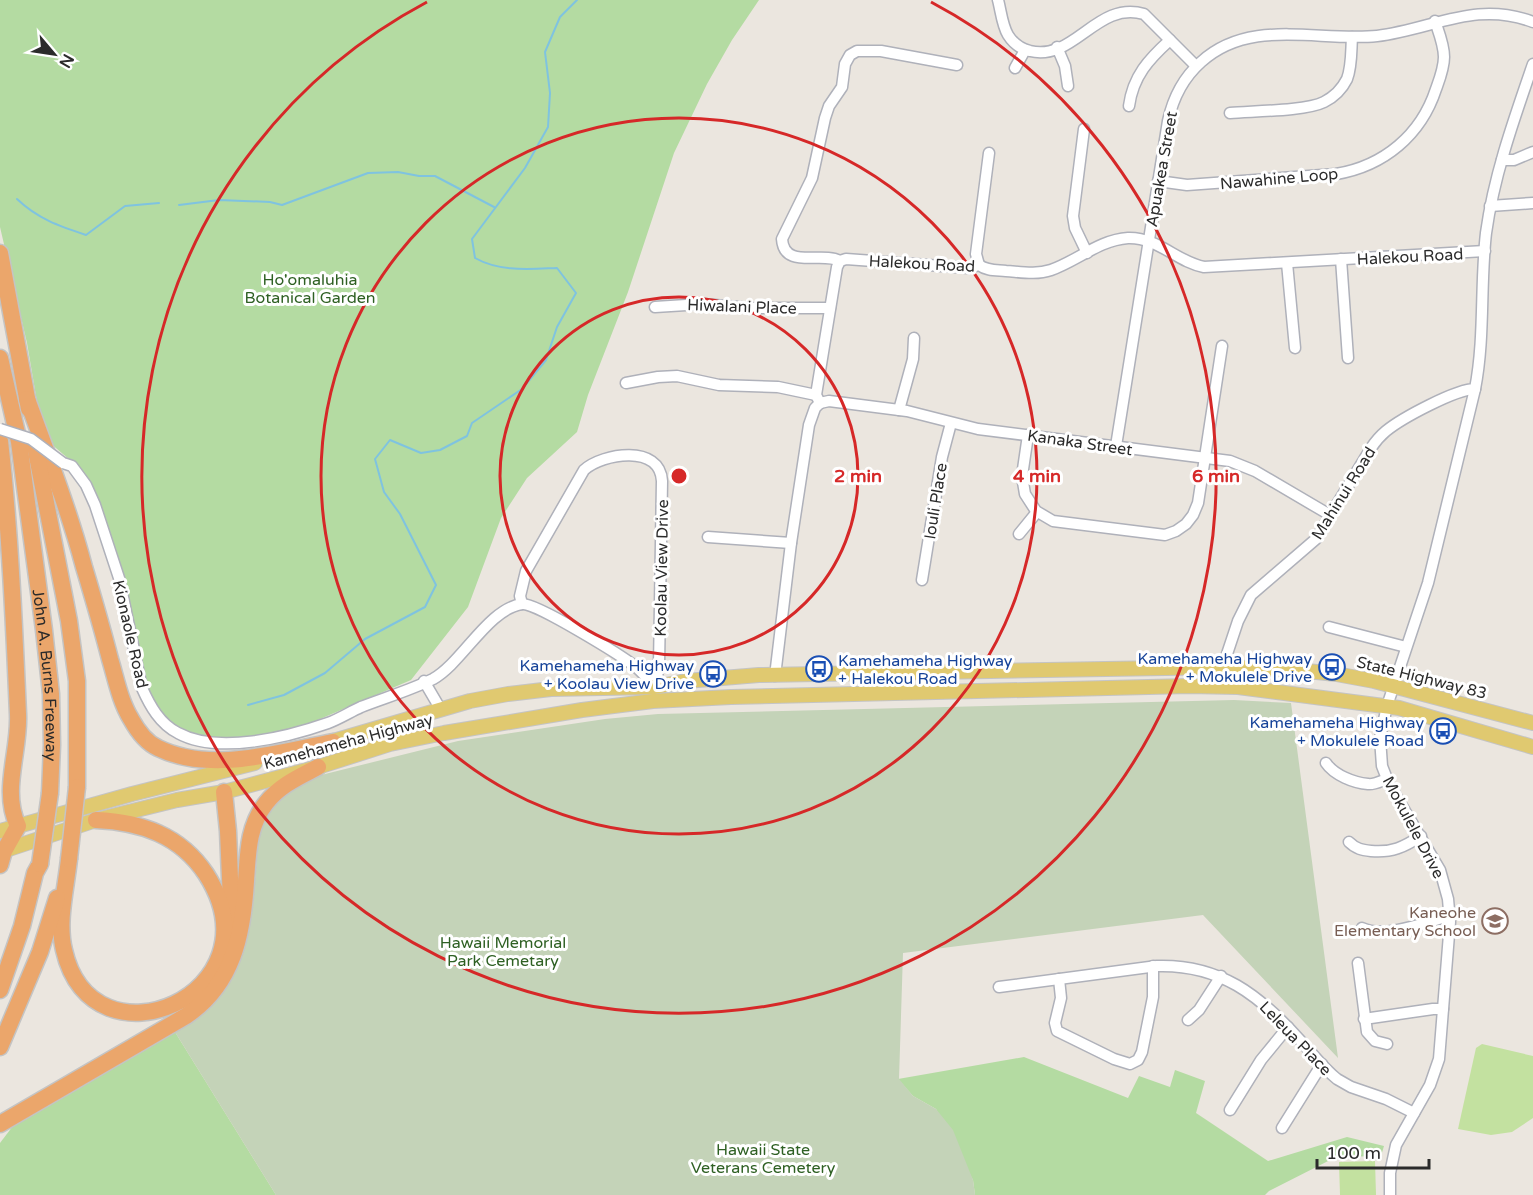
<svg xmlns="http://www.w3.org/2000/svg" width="1533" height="1195" viewBox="0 0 1533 1195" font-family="'Varela Round',sans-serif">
<rect width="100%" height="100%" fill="#ebe6df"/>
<g fill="#b4dba2">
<polygon points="0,0 759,0 732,40 707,84 674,153 628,292 588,395 577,432 527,478 501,518 468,607 411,680 313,722 268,734 223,739 204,738 188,733 167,720 149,695 126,589 77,466 43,437 27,343 0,227"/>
<polygon points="175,1032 276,1195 0,1195 0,1143 19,1118"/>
<polygon points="1024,1057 1128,1098 1139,1076 1170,1087 1175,1070 1205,1081 1196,1113 1268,1161 1347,1137 1384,1146 1381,1156 1336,1157 1269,1191 1265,1195 975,1195 973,1180 936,1109 913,1096 898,1079"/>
</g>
<polygon fill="#c4d3b8" points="1234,700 1291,703 1338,1058 1203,915 903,953 899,1079 913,1096 936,1109 953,1130 973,1180 975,1195 276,1195 175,1032 248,929 253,904 259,831 274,801 309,778 458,741 605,719 658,714"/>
<g fill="#c3e1a0">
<polygon points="1482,1044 1533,1056 1533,1118 1512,1132 1491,1135 1458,1129 1476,1048"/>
<polygon points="1375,1161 1376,1195 1340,1195 1339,1162"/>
</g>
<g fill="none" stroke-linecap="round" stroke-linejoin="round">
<g stroke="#7fc3e0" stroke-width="2">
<path d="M17,199C38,219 59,226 86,235L125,206L159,203"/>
<polyline points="179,205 219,200 270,202 282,205 368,173 398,172 419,176 435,176 494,207"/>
<path d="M248,705L284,695L325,673L365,639L425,607L436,585L400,514L384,492L375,459L390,440L421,453L440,450L467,436L472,423L522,389L546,360L557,327L576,293L557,268C529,269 500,272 475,258L472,239L525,168L548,127L550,93L545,52L560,17L577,0"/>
</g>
<g stroke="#afb1ba" stroke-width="13">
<g id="minor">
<path d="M998,0C1001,11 1002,25 1008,35C1013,43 1021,49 1030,51C1074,62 1097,0 1144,14L1196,66"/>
<polyline points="1057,47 1065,66 1068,86"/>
<polyline points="1015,68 1025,50"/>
<path d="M1129,106C1133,76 1149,59 1170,40"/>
<path d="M1230,113C1253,111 1306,111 1324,102C1334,97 1342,89 1347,79C1352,66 1351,51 1352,37"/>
<polyline points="1084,129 1073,216 1075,228 1087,253"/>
<polyline points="1502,160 1514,160 1533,152"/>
<path d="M1158,181L1187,185L1336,174C1384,166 1421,135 1436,89C1440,78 1444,68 1444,57C1444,45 1439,33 1435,21"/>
<polyline points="1490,206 1533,203"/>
<polyline points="1341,259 1348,358"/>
<path d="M840,261C822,251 784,270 782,239L812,178L825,118L829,106L842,87L845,64L850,55L857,51H881L957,65"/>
<polyline points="1287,263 1295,348"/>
<polyline points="979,265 976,254 989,153"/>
<polyline points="655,307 702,304 750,308 830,308"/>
<polyline points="626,383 658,377 677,376 719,385 778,387 816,395"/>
<path d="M820,403L816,395L837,267L840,261L846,259L969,268L979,265C987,271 996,270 1006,271C1021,272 1036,275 1051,270C1077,261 1099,240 1128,238C1158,237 1177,262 1204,267L1485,251"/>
<polyline points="820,403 829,401 907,411 978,429 1230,461 1255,471 1330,515"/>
<polyline points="899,410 913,359 914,338"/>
<polyline points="1028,435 1022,476 1025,494 1036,511 1053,521 1165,535 1176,531 1186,524 1193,515 1198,503 1222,346"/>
<path d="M1116,446L1168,121C1173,98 1183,78 1201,62C1250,17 1318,42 1377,36C1434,29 1475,0 1533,22"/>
<path d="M63,463L72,466L86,485L95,505L119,578L142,688C150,706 160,724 178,733C218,755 288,737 328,723C339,719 350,712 361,707C384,698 411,690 433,679C462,663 488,609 522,604C535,602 622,656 636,667C643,673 649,680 655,687"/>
<polyline points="1019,534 1037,512"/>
<polyline points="708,537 791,543"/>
<polyline points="922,580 942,457 951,423"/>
<path d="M522,604L520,596L526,571L584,470C603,453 660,444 662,481L659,666L655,687"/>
<polyline points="1329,627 1406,647"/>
<path d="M1225,667V660L1238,621L1251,595L1316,539L1371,448C1375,442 1380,436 1386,431C1402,418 1456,389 1475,389C1485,338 1480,285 1486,233C1494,175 1514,119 1533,64"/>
<polyline points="775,676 791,543 809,425 815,408 820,403"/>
<polyline points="424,681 441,710"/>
<path d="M1326,763C1334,775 1354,783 1368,784C1374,785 1381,781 1387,779"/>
<path d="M1349,842C1356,849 1362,850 1371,851C1392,853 1404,847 1421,836"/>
<path d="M1362,928C1385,939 1426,922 1450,916"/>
<polyline points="1358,963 1367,1032 1375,1041 1387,1044"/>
<polyline points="1059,979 1061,998 1055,1023 1057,1031 1114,1059 1130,1064 1138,1060 1142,1052 1153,997 1153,966"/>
<path d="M999,987L1157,966C1220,964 1259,995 1299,1039C1312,1053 1323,1068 1337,1079L1351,1087L1386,1099L1414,1113"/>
<polyline points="1364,1019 1433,1009 1443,1009"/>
<polyline points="1188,1020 1199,1010 1221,976"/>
<polyline points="1230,1110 1261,1060 1288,1027"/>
<polyline points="1282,1128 1322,1064"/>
<polyline points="1390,1195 1390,1173 1396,1145 1430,1085 1439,1059 1450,922 1448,899 1440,870 1389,784 1382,766 1380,738 1387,706 1428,583 1475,389"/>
</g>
</g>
<g stroke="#c4c4c4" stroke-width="16">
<g id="major">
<polyline points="323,744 470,701 508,694 551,689 655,687 686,681 759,675 1225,667 1297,670 1336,674 1374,681 1533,723"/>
<polyline points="0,831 132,794 255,763"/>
<polyline points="0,852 96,820 177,800 224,792 318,767 390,744 444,733 582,710 653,701 731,697 1189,686 1238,687 1399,708 1533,747"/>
</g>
</g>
<g stroke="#c4c4c4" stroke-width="19">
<g id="highway">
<polyline points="0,253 29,409"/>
<path id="s1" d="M0,358L19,442L44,630L51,694L52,745L50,793"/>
<path d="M27,399C47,454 69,510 84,567C93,597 102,628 110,659C116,679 120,701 131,719C137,730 147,743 158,748C211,774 278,752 333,742"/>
<path d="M0,441C10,531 14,622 18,714C20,751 1,791 18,826L4,851L0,865"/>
<polyline points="35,446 69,621 77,681 77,787"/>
<polyline points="224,792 228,831 232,925"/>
<path d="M69,859C66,888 57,922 64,950C92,1075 283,994 206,874C180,835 141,822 96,820"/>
<polyline points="0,990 22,926 35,873 40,864"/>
<polyline points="0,1047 40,952 57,898"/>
<path d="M0,1124L186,1016C233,985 243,934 246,881C248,853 248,826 266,803C280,785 299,777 318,767"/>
</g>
</g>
<use href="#minor" stroke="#fff" stroke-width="10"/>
<use href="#major" stroke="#e0c970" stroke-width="14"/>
<use href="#highway" stroke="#eba66b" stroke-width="16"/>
<g stroke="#afb1ba" stroke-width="13" stroke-linecap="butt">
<polyline id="minor-bridge" points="0,429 31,439 63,463"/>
</g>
<g stroke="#c4c4c4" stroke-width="19" stroke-linecap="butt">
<g id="highway-bridge">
<polyline points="69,859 77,787"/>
<polyline points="40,864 50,793"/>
</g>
</g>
<use href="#minor-bridge" stroke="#fff" stroke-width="10"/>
<use href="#highway-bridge" stroke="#eba66b" stroke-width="16"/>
</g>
<g fill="none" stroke="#d62828" stroke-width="3">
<circle cx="679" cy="476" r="179"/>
<circle cx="679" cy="476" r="358"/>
<path d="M931 2A537 537 0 1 1 427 2"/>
</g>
<defs>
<g id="bus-ring" transform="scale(1.35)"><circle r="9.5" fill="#fff" stroke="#1a4fb4" stroke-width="1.5"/><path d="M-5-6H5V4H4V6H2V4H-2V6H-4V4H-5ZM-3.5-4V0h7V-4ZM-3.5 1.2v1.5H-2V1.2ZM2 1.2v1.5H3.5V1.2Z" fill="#1a4fb4"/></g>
<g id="school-ring" transform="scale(1.35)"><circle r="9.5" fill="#fff" stroke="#8d6e63" stroke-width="1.5"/><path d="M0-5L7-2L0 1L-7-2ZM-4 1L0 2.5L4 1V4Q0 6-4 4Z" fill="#8d6e63"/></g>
</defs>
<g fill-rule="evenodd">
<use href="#bus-ring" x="1332" y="667"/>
<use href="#bus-ring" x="819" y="669"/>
<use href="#bus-ring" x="713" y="674"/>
<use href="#bus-ring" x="1443" y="731"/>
<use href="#school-ring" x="1495" y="921"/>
</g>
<g text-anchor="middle" stroke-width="6" stroke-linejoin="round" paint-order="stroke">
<g font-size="16" fill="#2b2b2b" stroke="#fff">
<text transform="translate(1161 169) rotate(-80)" y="6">Apuakea Street</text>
<text transform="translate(1279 178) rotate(-5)" y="6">Nawahine Loop</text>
<text transform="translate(1410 256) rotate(-3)" y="6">Halekou Road</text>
<text transform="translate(922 263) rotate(3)" y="6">Halekou Road</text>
<text transform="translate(742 306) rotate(2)" y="6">Hiwalani Place</text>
<text transform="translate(1080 442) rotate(8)" y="6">Kanaka Street</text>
<text transform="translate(1343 493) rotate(-58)" y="6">Mahinui Road</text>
<text transform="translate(935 501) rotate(-81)" y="6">Iouli Place</text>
<text transform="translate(661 568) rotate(-89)" y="6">Koolau View Drive</text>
<text transform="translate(131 634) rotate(77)" y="6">Kionaole Road</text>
<text dy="6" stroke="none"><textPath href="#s1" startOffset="321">John A. Burns Freeway</textPath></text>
<text transform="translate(1422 677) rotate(14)" y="6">State Highway 83</text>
<text transform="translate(348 741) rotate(-15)" y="6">Kamehameha Highway</text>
<text transform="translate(1414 827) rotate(62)" y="6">Mokulele Drive</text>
<text transform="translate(1296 1038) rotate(46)" y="6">Leleua Place</text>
</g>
<g font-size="16" fill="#2e6023" stroke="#fff">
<text x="310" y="285">Ho'omaluhia<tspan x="310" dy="18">Botanical Garden</tspan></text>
<text x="503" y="948">Hawaii Memorial<tspan x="503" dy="18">Park Cemetary</tspan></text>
<text x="763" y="1155">Hawaii State<tspan x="763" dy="18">Veterans Cemetery</tspan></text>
</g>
<g font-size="16" fill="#164399" stroke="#fff" text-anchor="end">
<text x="1312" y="664">Kamehameha Highway<tspan x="1312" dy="18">+ Mokulele Drive</tspan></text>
<text x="838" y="666" text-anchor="start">Kamehameha Highway<tspan x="838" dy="18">+ Halekou Road</tspan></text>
<text x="694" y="671">Kamehameha Highway<tspan x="694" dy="18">+ Koolau View Drive</tspan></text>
<text x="1424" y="728">Kamehameha Highway<tspan x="1424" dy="18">+ Mokulele Road</tspan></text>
</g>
<g font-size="16" fill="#785e54" stroke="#fff" text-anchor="end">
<text x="1476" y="918">Kaneohe<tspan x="1476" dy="18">Elementary School</tspan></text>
</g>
</g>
<circle cx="679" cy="476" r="9" fill="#d62828" stroke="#fff" stroke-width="3"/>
<g font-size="18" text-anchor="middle" font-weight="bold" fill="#d62828" stroke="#fff" stroke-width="6" stroke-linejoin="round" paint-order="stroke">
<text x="858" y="482">2 min</text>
<text x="1037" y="482">4 min</text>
<text x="1216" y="482">6 min</text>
</g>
<g transform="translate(54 54) rotate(119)" stroke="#ffffff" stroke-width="4.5" paint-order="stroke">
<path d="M0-4.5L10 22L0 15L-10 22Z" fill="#2b2b2b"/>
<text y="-9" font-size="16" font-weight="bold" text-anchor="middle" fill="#2b2b2b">N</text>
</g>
<path d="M1317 1159v9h112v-9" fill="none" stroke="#2b2b2b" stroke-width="3"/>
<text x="1326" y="1159" font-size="18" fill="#2b2b2b" stroke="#ffffff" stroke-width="4.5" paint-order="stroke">100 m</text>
</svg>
